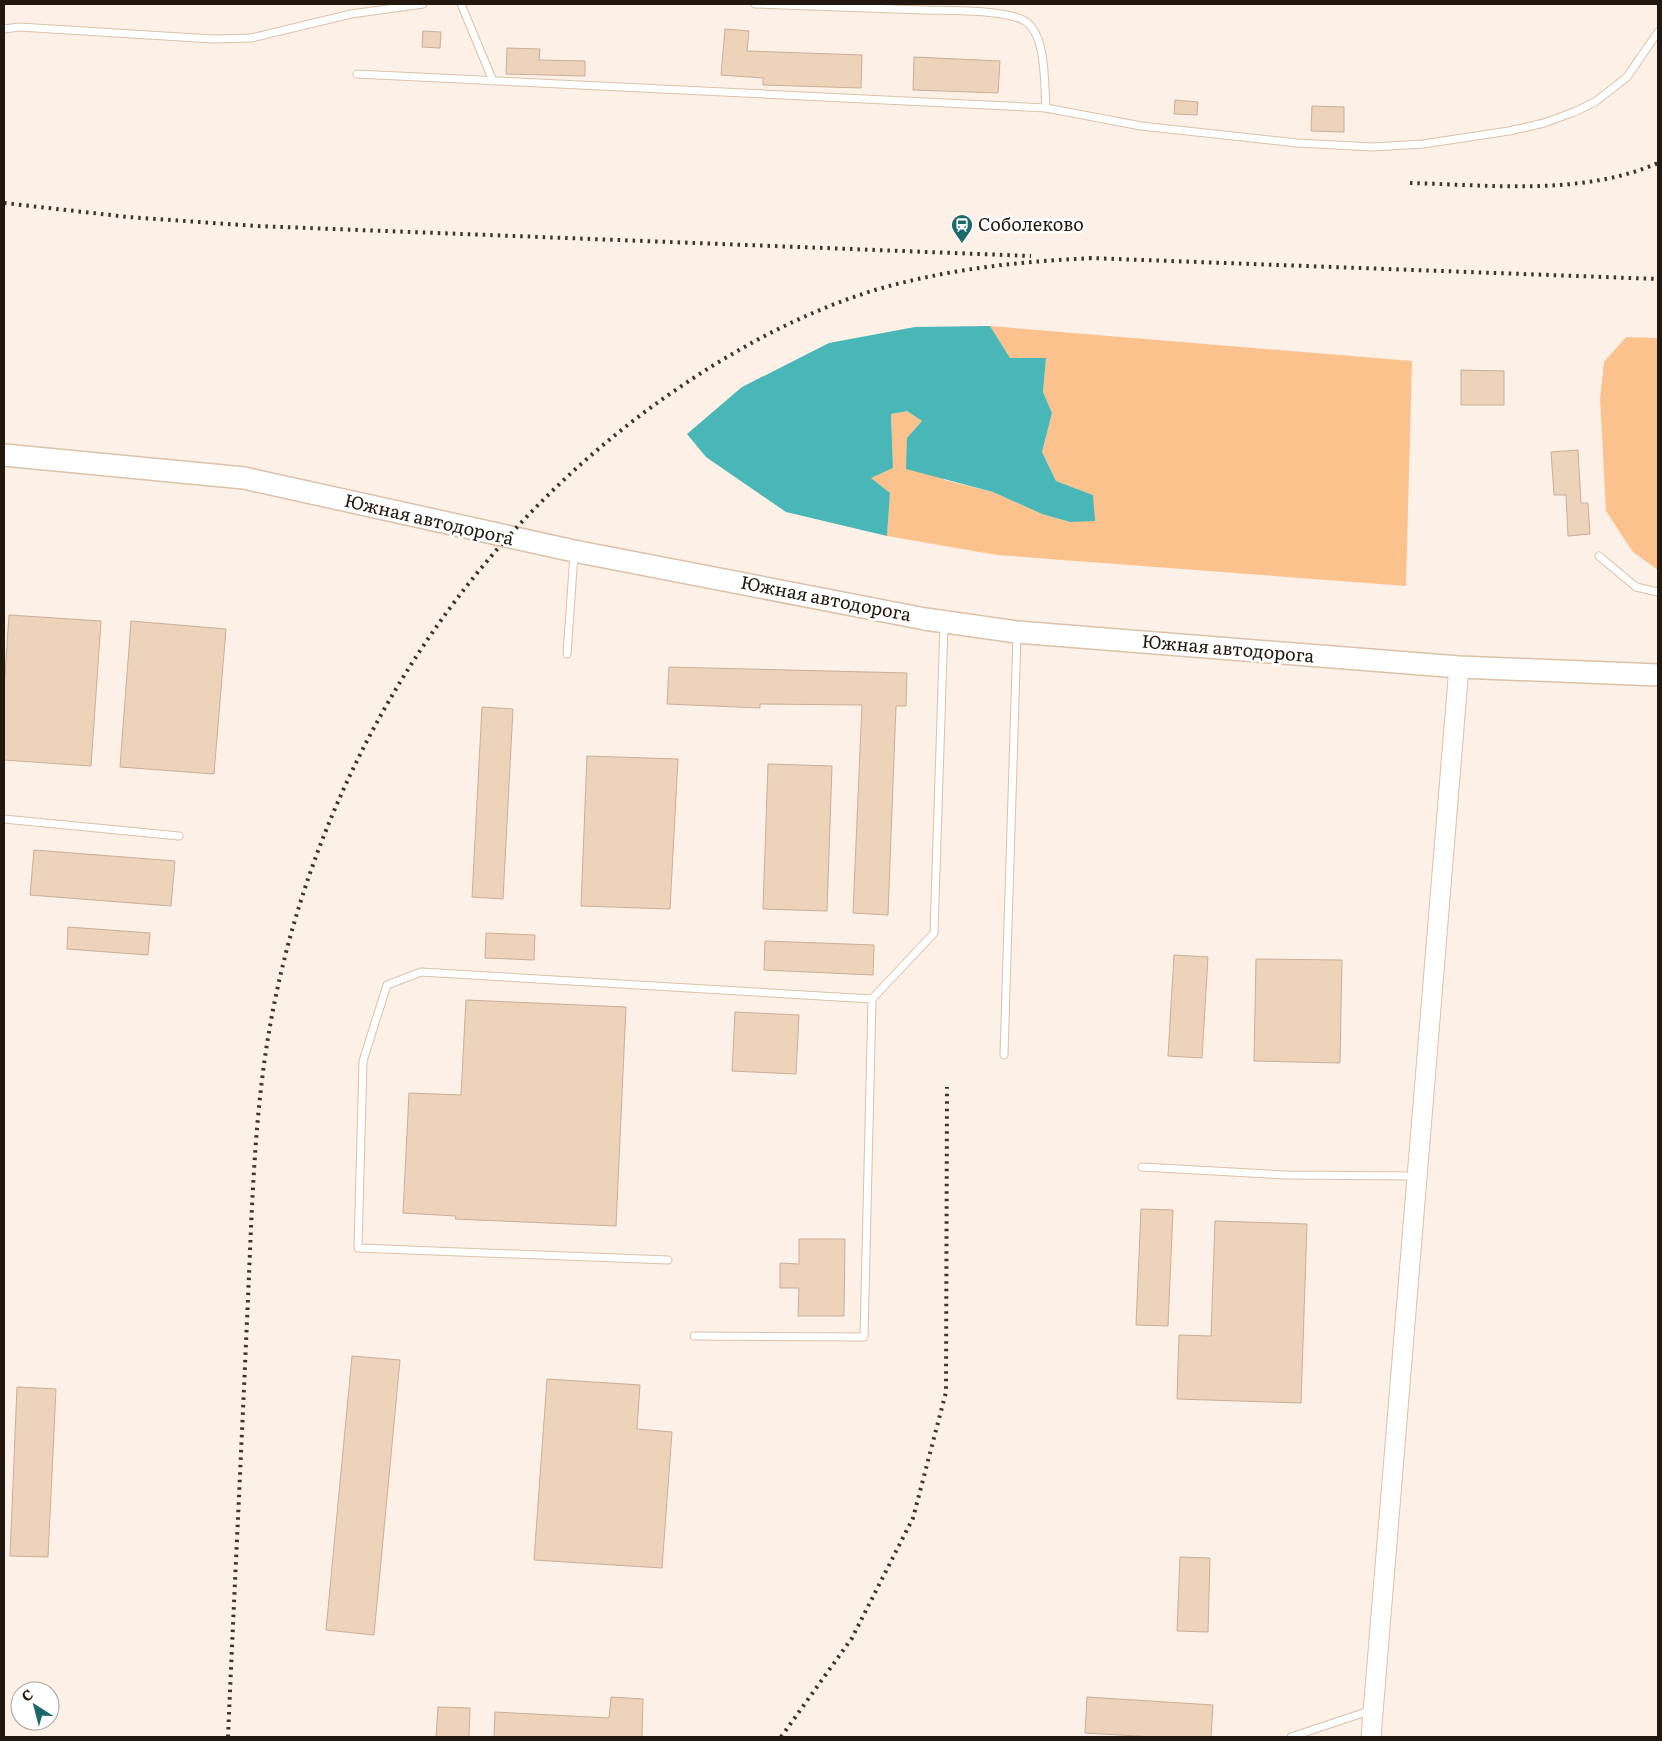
<svg xmlns="http://www.w3.org/2000/svg" width="1662" height="1741" viewBox="0 0 1662 1741" font-family="Literata,serif">
<rect width="100%" height="100%" fill="#fcf0e7"/>
<g fill="#fcc28e">
<polygon points="990,326 1412,361 1406,586 997,555 887,536 890,493 870,478 893,468 891,414 907,411 922,421 944,480 993,492 1042,514 1070,522 1093,495 1056,481 1042,452 1052,413 1043,392 1046,358 1010,358"/>
<polygon points="1626,337 1658,338 1658,570 1633,552 1606,511 1600,399 1604,362"/>
</g>
<polygon fill="#49b6b7" points="990,326 1010,358 1046,358 1043,392 1052,413 1042,452 1056,481 1093,495 1095,521 1070,522 1042,514 993,492 906,469 907,438 922,421 907,411 891,414 893,468 871,478 890,493 887,536 786,512 706,457 687,434 742,387 829,343 915,327"/>
<g fill="#eed3bb" stroke="#c9ae97">
<polygon points="725,29 749,31 747,51 862,55 861,88 763,85 763,78 721,75"/>
<polygon points="423,31 441,32 440,48 422,47"/>
<polygon points="507,48 540,49 539,60 585,61 585,76 506,74"/>
<polygon points="914,57 1000,61 998,93 913,90"/>
<polygon points="1175,100 1198,102 1197,115 1174,114"/>
<polygon points="1312,106 1344,107 1344,132 1311,131"/>
<polygon points="1461,370 1504,371 1504,405 1461,405"/>
<polygon points="1578,450 1581,503 1588,503 1590,534 1568,536 1566,495 1554,495 1551,452"/>
<polygon points="9,615 101,621 91,766 4,760 4,690"/>
<polygon points="131,621 226,629 214,774 120,767"/>
<polygon points="669,667 907,673 906,706 896,706 888,915 853,913 862,705 760,704 760,708 667,704"/>
<polygon points="482,707 513,709 503,899 472,897"/>
<polygon points="587,756 678,759 670,909 581,906"/>
<polygon points="768,764 832,766 827,911 763,909"/>
<polygon points="34,850 175,861 171,906 30,895"/>
<polygon points="68,927 150,933 148,955 67,949"/>
<polygon points="486,933 535,935 534,960 485,958"/>
<polygon points="765,941 874,945 873,975 764,970"/>
<polygon points="1174,955 1208,957 1202,1058 1168,1056"/>
<polygon points="1256,959 1342,960 1340,1063 1254,1061"/>
<polygon points="466,1000 626,1007 616,1226 455,1219 456,1216 403,1213 409,1093 461,1095"/>
<polygon points="735,1012 799,1015 796,1074 732,1071"/>
<polygon points="1141,1209 1173,1210 1168,1326 1136,1325"/>
<polygon points="1215,1221 1307,1224 1301,1403 1177,1399 1179,1335 1211,1336"/>
<polygon points="799,1239 845,1239 844,1316 798,1316 799,1288 780,1288 780,1263 799,1264"/>
<polygon points="352,1356 400,1360 374,1635 326,1630"/>
<polygon points="547,1379 640,1385 637,1429 672,1432 662,1568 534,1560"/>
<polygon points="17,1387 56,1389 48,1557 10,1556"/>
<polygon points="1180,1557 1210,1558 1208,1632 1177,1631"/>
<polygon points="611,1697 643,1699 642,1737 494,1737 495,1712 609,1718"/>
<polygon points="1087,1697 1213,1705 1211,1737 1154,1737 1085,1733"/>
<polygon points="438,1707 470,1708 469,1737 436,1737"/>
</g>
<g fill="none" stroke-linecap="round" stroke-linejoin="round">
<g stroke="#dcc1a9" stroke-width="9">
<g id="lane">
<polyline points="461,4 493,81"/>
<path d="M755,4C811,6 867,8 923,10C947,11 1005,9 1025,21C1047,35 1044,85 1046,108"/>
<polyline points="4,29 19,27 213,39 251,38 351,14 423,4"/>
<polyline points="357,74 1046,108 1141,126 1297,143 1373,147 1423,144 1509,131 1544,123 1574,112 1595,102 1627,77 1658,32"/>
<polyline points="1599,556 1636,587 1658,592"/>
<polyline points="567,654 574,554"/>
<polyline points="4,819 179,836"/>
<polyline points="1004,1055 1017,635"/>
<polyline points="1142,1167 1285,1175 1416,1176"/>
<polyline points="668,1260 358,1248 363,1061 387,985 421,972 872,999"/>
<polyline points="694,1336 864,1337 872,999 934,933 944,624"/>
<polyline points="1291,1737 1372,1710"/>
</g>
</g>
<g stroke="#dcc1a9" stroke-width="21">
<polyline id="secondary" points="1371,1737 1459,667"/>
</g>
<g stroke="#dcc1a9" stroke-width="24">
<polyline id="primary" points="4,455 244,478 574,551 925,619 1017,632 1459,667 1658,675"/>
</g>
<use href="#lane" stroke="#fff" stroke-width="7"/>
<use href="#secondary" stroke="#fff" stroke-width="19"/>
<use href="#primary" stroke="#fff" stroke-width="21"/>
<g stroke="#3e342c" stroke-width="4" stroke-dasharray="2.5 5" stroke-linecap="butt">
<path d="M1410,183C1491,185 1582,196 1658,163"/>
<polyline points="4,203 128,217 256,226 1031,256"/>
<polyline points="1089,258 1658,279"/>
<path d="M228,1737C234,1598 241,1459 247,1320C252,1217 253,1111 273,1010C323,754 473,522 692,379C748,342 810,310 875,290C947,269 1021,261 1096,258"/>
<polyline points="781,1737 852,1638 913,1518 946,1392 947,1087"/>
</g>
</g>
<defs>
<g id="station-pin" transform="scale(1.125)"><path d="M0 17L-7.5 6A9.5 9.5 0 1 1 7.5 6Z" fill="#1c696a" stroke="#fff"/><path d="M-3-6H3Q5-6 5-4V2Q5 4 3 4L4.5 6H3L1.5 4h-3L-3 6H-4.5L-3 4Q-5 4-5 2V-4Q-5-6-3-6ZM-3.5-4v3h7v-3ZM-3.5 1v1.5H-2V1ZM2 1v1.5H3.5V1Z" fill="#fff"/></g>
</defs>
<g fill-rule="evenodd">
<use href="#station-pin" x="962" y="225"/>
</g>
<g text-anchor="middle" stroke-width="5" stroke-linejoin="round" paint-order="stroke">
<g font-size="18" fill="#221810" stroke="#fff" text-anchor="start">
<text x="978" y="231">Соболеково</text>
</g>
<g font-size="18" fill="#221810" stroke="#fff">
<text transform="translate(429 520) rotate(13)" y="6">Южная автодорога</text>
<text transform="translate(826 599) rotate(11)" y="6">Южная автодорога</text>
<text transform="translate(1228 649) rotate(5)" y="6">Южная автодорога</text>
</g>
</g>
<rect width="1662" height="1741" fill="none" stroke="#221810" stroke-width="10"/>
<g transform="translate(35 1706) rotate(324)"><circle r="24" fill="#ffffff" stroke="#a7a39f"/>
<path d="M0-4L9 19L0 12L-9 19Z" fill="#1c696a"/>
<text y="-8" font-size="14" font-weight="bold" text-anchor="middle" fill="#221810">С</text>
</g>
</svg>
